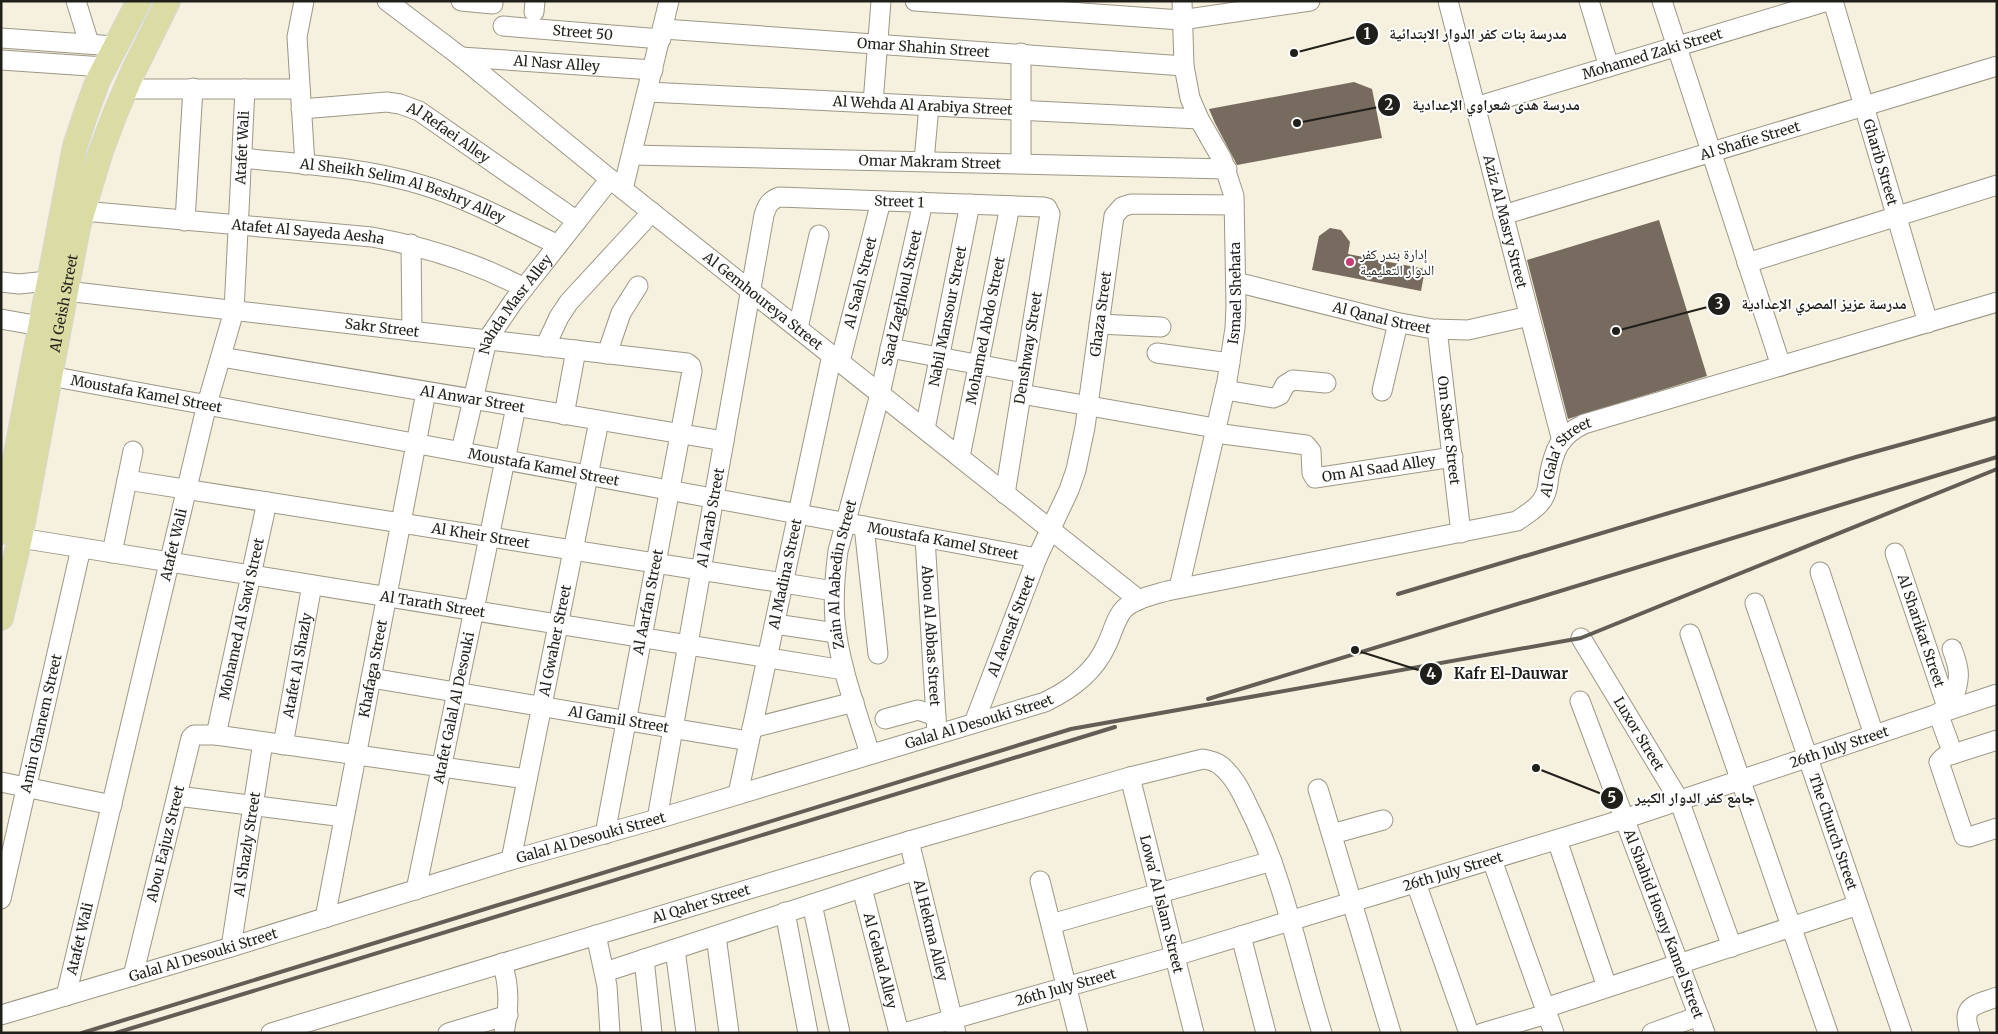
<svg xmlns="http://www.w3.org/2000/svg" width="1998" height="1034" viewBox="0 0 1998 1034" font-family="Merriweather,'Noto Naskh Arabic',serif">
<rect width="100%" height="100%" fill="#f6f0de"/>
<g fill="#766b5e">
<polygon points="1354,82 1372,89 1382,138 1237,165 1215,123 1209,109"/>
<polygon points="1659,220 1707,376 1568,419 1527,260"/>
<polygon points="1330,228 1341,230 1350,242 1348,254 1425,269 1421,291 1312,270 1319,236"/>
</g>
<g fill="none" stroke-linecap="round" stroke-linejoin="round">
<g stroke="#9c9786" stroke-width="21">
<g id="minor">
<polyline points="76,1 89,43"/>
<polyline points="304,1 297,37 305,165"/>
<path id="s1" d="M387,1L461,57L610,179L1139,600"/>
<polyline points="461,1 493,4"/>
<polyline points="915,1 1181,20 1310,1"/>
<path id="s2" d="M1448,1L1562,441"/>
<polyline points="1589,1 1609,67"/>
<polyline points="1662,1 1781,366"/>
<path id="s3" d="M1833,1L1928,323"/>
<polyline points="534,12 535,1"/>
<path id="s4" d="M503,26L661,39"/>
<path id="s5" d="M664,29L1184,66"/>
<polyline points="1,38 115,46"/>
<path id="s6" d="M461,57L653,70"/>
<polyline points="1,60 104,67"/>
<polyline points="126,89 300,89"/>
<path id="s7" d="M648,92L1199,119"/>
<polyline points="873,103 881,1"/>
<path id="s8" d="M1475,107L1828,1"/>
<path id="s9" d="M301,109L387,102L400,104L419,111L577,221"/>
<path id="s10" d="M632,155L1227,169"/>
<path id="s11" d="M242,158C300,164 362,167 419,184C467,198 512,223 558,245"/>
<polyline points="924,161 929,106"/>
<polyline points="1021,163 1021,53"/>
<polyline points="623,189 669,1"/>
<path id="s12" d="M83,211L372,237C427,247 475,262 524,288"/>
<path id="s13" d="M1503,215L1997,66"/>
<polyline points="185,221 193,88"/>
<polyline points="411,244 412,331"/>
<polyline points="1747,263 1997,185"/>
<polyline points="1,282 19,284 48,281"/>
<path id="s14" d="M1236,282L1395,322L1433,329L1468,330L1529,316"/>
<path id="s15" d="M66,291L687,363L691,366L692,371L605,834"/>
<polyline points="1,319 40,326"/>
<polyline points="1099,324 1161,327"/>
<polyline points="798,328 819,235"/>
<path id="s16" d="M1437,329L1461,533"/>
<polyline points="545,347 559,317 569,302 652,212"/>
<polyline points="890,348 1024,373"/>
<polyline points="1157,353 1230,363"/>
<polyline points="607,354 621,313 638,286"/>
<path id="s17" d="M221,357L724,441"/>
<path id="s18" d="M840,362L881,201"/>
<path id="s19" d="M50,376L1037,558"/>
<polyline points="1225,390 1273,398 1280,395 1285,385 1293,380 1326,383"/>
<polyline points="1382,391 1398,323"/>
<polyline points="1021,394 1215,428"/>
<polyline points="564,415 576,350"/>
<path id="s20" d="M925,429L970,204"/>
<path id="s21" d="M1215,433L1306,445L1311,451L1312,473L1315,478L1453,457"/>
<path id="s22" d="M461,451L487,340L513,302L610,179"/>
<path id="s23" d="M960,457L1010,206"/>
<path id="s24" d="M127,480L834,591"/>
<polyline points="864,526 878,654"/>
<path id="s25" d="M20,538L844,670"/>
<path id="s26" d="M925,538L937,734"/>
<polyline points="112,553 133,451"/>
<path id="s27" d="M1895,553L1948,710"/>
<polyline points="1820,572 1874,735"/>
<path id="s28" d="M1179,588L1227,381L1235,328L1236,306L1234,196L1222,159L1199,119L1190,98L1184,66L1182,1"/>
<path id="s29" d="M1755,603L1902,1033"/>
<polyline points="775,624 836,633"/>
<polyline points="1690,634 1828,1033"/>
<path id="s30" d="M1581,638L1679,800L1732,947"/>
<path id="s31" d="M371,678L749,741"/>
<path id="s32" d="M1580,701L1705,1033"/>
<path d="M1951,709C1958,681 1963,677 1952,649"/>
<polyline points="1938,713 1953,754"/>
<polyline points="885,719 918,710 936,716"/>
<path id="s33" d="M974,723L1037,558L1069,490L1076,470L1085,427L1114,216L1122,207L1131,204L1234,205"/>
<polyline points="752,728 854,702"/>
<path id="s34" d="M216,735L267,502"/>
<polyline points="1997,740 1944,757 1939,762 1964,836 1969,837 1997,828"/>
<path id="s35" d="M283,745L312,585"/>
<path id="s36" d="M870,754C857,711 839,666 835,620C833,597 835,574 838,551L880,394L923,202"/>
<path id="s37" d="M1130,777L1194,1033"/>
<polyline points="1,782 112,805"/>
<polyline points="1318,789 1391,1033"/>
<path id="s38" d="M738,794L832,355"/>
<polyline points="177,796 344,817"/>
<path id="s39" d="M657,819L764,215C767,206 769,201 779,197L1043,207L1047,208L1050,214L1005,494"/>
<polyline points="1332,834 1383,820"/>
<polyline points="1557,840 1607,987"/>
<path id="s40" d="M909,841L956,1033"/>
<path id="s41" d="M511,860L599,421"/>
<polyline points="1492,860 1554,1033"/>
<polyline points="1040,881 1078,1033"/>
<polyline points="1416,883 1469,1033"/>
<path id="s42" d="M862,888L899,1033"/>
<path id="s43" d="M416,890L516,407"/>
<path id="s44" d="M1,899L81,548"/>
<polyline points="812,904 840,1033"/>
<polyline points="785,912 808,1033"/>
<path id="s45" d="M325,918L426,392"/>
<polyline points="1051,924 1272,861"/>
<polyline points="596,935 607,986 610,1033"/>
<polyline points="716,936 729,1033"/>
<polyline points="1241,936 1266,1033"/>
<path id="s46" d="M231,947L263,742"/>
<polyline points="675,949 686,1033"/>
<polyline points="644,959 652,1033"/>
<path d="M502,963C510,987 509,1008 504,1033"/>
<polyline points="605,972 916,870"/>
<path id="s47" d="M133,976L191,738L194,735H216L527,779"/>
<path id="s48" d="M66,996L207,404L234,311L245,89"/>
<polyline points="1545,1008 1858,905"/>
<path id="s49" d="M1,1015L231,947L511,860L657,819L1045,702C1070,690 1094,673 1106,646C1112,635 1116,616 1125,608C1137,598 1153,595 1167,591L1517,521C1528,513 1540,507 1545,495C1548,489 1548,482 1549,476C1554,450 1559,436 1584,424L1997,302"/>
<path id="s50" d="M271,1033L909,841L1130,777L1203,759C1209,760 1215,761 1220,765C1233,775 1241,791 1248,806C1284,876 1298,957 1322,1033"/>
<polyline points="448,1033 508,1015"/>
<path id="s51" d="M904,1033L1175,956L1624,819L1997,694"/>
<polyline points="1482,1033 1547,1014"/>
<polyline points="1652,1033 1699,1016"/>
<path d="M1970,1033C1960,1005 1975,1005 1997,997"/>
</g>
</g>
<g stroke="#d7d7d6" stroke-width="26">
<g id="major">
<polyline points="1,532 75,146 86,113 98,80 139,1"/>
<path id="s52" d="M1,618L20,538L78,227L101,151L115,114L132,74L168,1"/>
</g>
</g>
<use href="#minor" stroke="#fff" stroke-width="19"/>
<use href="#major" stroke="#dadca4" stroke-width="24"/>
<g stroke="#625e55" stroke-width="4">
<polyline points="1398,594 1856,457 1997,418"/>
<polyline points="1208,699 1997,457"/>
<polyline points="82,1033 1071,729 1581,638 1997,469"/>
<polyline points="116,1033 1115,727"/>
</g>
</g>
<circle fill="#c63c73" stroke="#fff" stroke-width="2" cx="1350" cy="262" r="5"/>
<g text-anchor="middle" stroke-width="4" stroke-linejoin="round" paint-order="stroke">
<g font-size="14" fill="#211f19" stroke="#fff">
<text dy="5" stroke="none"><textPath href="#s4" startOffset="80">Street 50</textPath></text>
<text dy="5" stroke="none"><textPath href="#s5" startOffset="260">Omar Shahin Street</textPath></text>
<text dy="5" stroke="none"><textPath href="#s8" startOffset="185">Mohamed Zaki Street</textPath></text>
<text dy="5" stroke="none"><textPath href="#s6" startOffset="96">Al Nasr Alley</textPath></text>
<text dy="5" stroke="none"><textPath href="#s7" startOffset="275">Al Wehda Al Arabiya Street</textPath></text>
<text dy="5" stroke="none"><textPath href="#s9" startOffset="156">Al Refaei Alley</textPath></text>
<text dy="5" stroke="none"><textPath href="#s13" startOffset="258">Al Shafie Street</textPath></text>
<text dy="5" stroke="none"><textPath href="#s48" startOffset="869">Atafet Wali</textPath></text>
<text dy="5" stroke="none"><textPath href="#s10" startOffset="298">Omar Makram Street</textPath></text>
<text dy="5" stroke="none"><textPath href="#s3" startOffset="168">Gharib Street</textPath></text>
<text dy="5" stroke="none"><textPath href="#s11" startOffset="165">Al Sheikh Selim Al Beshry Alley</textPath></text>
<text dy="5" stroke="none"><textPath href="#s39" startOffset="758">Street 1</textPath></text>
<text dy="5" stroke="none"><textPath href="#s2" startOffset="228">Aziz Al Masry Street</textPath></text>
<text dy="5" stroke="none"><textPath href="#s12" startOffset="226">Atafet Al Sayeda Aesha</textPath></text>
<text dy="5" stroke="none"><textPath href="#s18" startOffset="82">Al Saah Street</textPath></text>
<text dy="5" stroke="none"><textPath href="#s28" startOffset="301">Ismael Shehata</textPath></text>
<text dy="5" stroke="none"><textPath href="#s36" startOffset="469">Saad Zaghloul Street</textPath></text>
<text dy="5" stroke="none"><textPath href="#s1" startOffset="481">Al Gemhoureya Street</textPath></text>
<text dy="5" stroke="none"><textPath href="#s52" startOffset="321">Al Geish Street</textPath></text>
<text dy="5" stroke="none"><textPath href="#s22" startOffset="159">Nahda Masr Alley</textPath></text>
<text dy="5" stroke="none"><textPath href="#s33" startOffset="431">Ghaza Street</textPath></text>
<text dy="5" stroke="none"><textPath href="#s20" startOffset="115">Nabil Mansour Street</textPath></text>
<text dy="5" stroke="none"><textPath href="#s14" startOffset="150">Al Qanal Street</textPath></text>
<text dy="5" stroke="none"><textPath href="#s15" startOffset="318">Sakr Street</textPath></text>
<text dy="5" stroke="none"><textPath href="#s23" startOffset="129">Mohamed Abdo Street</textPath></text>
<text transform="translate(1028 348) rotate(-81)" y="5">Denshway Street</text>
<text dy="5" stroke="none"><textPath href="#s19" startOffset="98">Moustafa Kamel Street</textPath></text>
<text dy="5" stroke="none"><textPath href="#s17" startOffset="255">Al Anwar Street</textPath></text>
<text dy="5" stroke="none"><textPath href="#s16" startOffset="102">Om Saber Street</textPath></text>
<text dy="5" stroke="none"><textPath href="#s49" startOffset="1704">Al Gala' Street</textPath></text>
<text dy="5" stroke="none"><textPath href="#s19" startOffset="502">Moustafa Kamel Street</textPath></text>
<text dy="5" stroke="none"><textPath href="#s21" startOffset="192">Om Al Saad Alley</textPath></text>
<text dy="5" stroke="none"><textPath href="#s39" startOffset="306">Al Aarab Street</textPath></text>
<text dy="5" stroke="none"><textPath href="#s24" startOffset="358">Al Kheir Street</textPath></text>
<text dy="5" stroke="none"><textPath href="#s19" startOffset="908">Moustafa Kamel Street</textPath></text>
<text dy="5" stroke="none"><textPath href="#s48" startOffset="464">Atafet Wali</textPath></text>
<text dy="5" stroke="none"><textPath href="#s36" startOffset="185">Zain Al Aabedin Street</textPath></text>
<text dy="5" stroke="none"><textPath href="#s38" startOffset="225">Al Madina Street</textPath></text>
<text transform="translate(648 602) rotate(-79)" y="5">Al Aarfan Street</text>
<text dy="5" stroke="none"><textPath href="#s25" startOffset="418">Al Tarath Street</textPath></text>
<text dy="5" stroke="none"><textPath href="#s34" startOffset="119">Mohamed Al Sawi Street</textPath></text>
<text dy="5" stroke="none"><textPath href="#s33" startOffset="104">Al Aensaf Street</textPath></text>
<text dy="5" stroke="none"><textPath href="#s27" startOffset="82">Al Sharikat Street</textPath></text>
<text dy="5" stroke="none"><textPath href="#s26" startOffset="98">Abou Al Abbas Street</textPath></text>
<text dy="5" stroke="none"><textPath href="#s41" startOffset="224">Al Gwaher Street</textPath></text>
<text dy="5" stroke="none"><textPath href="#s35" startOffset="81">Atafet Al Shazly</textPath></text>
<text dy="5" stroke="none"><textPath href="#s45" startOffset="254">Khafaga Street</textPath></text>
<text dy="5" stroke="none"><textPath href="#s43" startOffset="186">Atafet Galal Al Desouki</textPath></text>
<text dy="5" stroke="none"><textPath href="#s31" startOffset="251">Al Gamil Street</textPath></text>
<text dy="5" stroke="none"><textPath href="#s49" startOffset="1021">Galal Al Desouki Street</textPath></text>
<text dy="5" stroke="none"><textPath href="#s44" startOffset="180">Amin Ghanem Street</textPath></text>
<text dy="5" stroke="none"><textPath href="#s30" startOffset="112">Luxor Street</textPath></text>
<text dy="5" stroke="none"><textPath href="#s51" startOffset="978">26th July Street</textPath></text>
<text dy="5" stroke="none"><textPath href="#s29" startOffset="242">The Church Street</textPath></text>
<text dy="5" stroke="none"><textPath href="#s49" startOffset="616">Galal Al Desouki Street</textPath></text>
<text dy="5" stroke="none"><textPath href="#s47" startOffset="136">Abou Eajuz Street</textPath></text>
<text dy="5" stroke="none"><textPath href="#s46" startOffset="104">Al Shazly Street</textPath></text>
<text dy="5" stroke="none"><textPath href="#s51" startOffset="572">26th July Street</textPath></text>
<text dy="5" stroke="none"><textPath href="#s50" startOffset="449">Al Qaher Street</textPath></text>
<text dy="5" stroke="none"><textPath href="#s37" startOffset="131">Lowa' Al Islam Street</textPath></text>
<text dy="5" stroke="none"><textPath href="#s32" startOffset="238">Al Shahid Hosny Kamel Street</textPath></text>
<text dy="5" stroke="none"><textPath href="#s40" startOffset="92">Al Hekma Alley</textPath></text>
<text dy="5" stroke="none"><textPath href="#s48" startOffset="59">Atafet Wali</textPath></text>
<text dy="5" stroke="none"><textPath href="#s49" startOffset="211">Galal Al Desouki Street</textPath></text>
<text dy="5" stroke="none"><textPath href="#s42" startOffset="75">Al Gehad Alley</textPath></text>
<text dy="5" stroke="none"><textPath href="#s51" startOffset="168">26th July Street</textPath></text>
</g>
<g font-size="14" fill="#211f19" stroke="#fff" text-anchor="start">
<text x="1360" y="259">إدارة بندر كفر<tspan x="1360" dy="16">الدوار التعليمية</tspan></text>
</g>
</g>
<path fill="none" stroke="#211f19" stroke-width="2" d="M1294 53L1367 34M1297 123L1389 105M1616 331L1719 304M1355 650L1431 674M1536 768L1612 798"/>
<g fill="#211f19" stroke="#fff" stroke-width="2">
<circle cx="1294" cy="53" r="5"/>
<circle cx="1297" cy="123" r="5"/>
<circle cx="1616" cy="331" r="5"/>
<circle cx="1355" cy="650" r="5"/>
<circle cx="1536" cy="768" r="5"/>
<circle cx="1367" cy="34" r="12"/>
<circle cx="1389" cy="105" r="12"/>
<circle cx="1719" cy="304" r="12"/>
<circle cx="1431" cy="674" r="12"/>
<circle cx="1612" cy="798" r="12"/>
</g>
<g font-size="15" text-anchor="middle" font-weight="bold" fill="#fff">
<text x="1367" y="39">1</text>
<text x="1389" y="110">2</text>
<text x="1719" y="309">3</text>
<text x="1431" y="679">4</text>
<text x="1612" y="803">5</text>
</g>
<g font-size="15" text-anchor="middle" font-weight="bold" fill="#211f19" stroke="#fff" stroke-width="4" stroke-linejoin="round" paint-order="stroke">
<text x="1478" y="39">مدرسة بنات كفر الدوار الابتدائية</text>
<text x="1496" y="110">مدرسة هدى شعراوي الإعدادية</text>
<text x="1824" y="309">مدرسة عزيز المصري الإعدادية</text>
<text x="1511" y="679">Kafr El-Dauwar</text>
<text x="1695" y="803">جامع كفر الدوار الكبير</text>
</g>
<rect width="1998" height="1034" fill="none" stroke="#211f19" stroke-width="5"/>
</svg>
